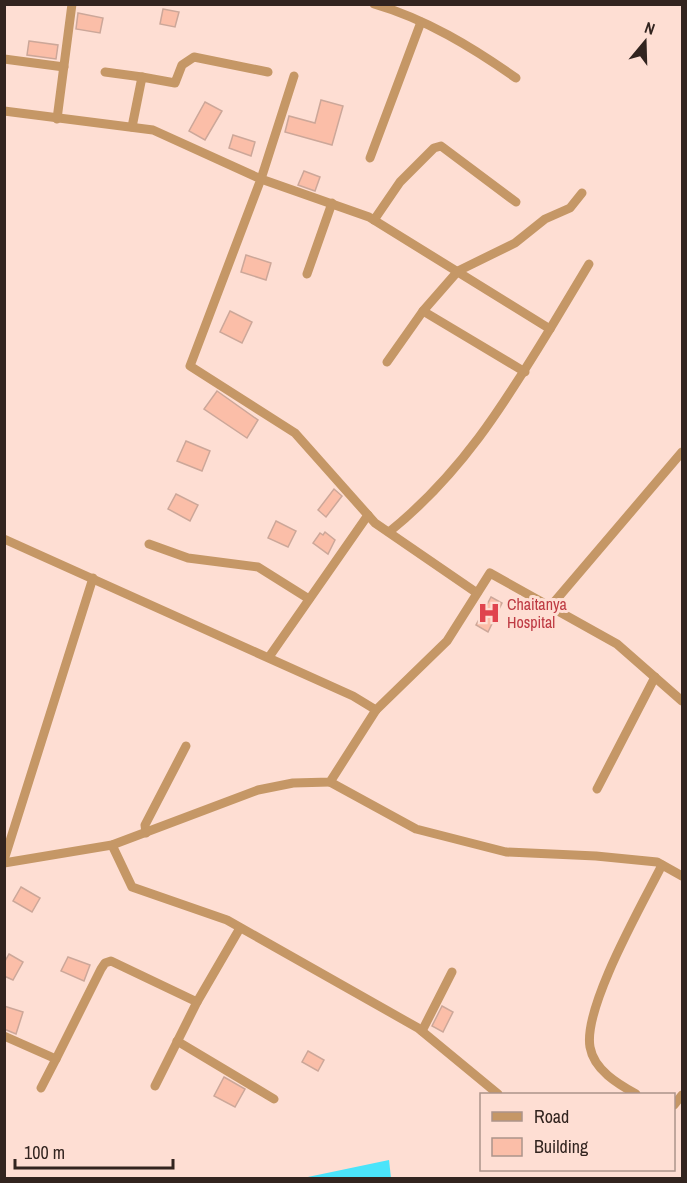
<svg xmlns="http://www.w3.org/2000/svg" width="687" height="1183" viewBox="0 0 687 1183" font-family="'Archivo Narrow',sans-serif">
<rect width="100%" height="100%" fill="#feded3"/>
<polygon fill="#4be4fa" points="389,1160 391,1178 303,1178"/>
<g fill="#fbbea8" stroke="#cca799" stroke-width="1.5">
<polygon points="163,9 179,12 175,27 160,24"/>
<polygon points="78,13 103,18 100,33 76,29"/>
<polygon points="29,41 58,45 56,59 27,55"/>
<polygon points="321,100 343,106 332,145 285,132 289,116 315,123"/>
<polygon points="205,102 222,111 205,140 189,131"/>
<polygon points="233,135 255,142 251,156 229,148"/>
<polygon points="304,171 320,177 315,191 298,185"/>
<polygon points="246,255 271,263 266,280 241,272"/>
<polygon points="230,311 252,322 242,343 220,332"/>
<polygon points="217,391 258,420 247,438 204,409"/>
<polygon points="186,441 210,451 202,471 177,461"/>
<polygon points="334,489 342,496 326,517 318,510"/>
<polygon points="176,494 198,505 190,521 168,509"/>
<polygon points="276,521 296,531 288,547 268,538"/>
<polygon points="325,532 335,540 328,554 313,543 320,533 323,535"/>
<polygon points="491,597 502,603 488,632 476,625"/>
<polygon points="21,887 40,898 32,912 13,901"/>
<polygon points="9,954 23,962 13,980 4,976 4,963"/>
<polygon points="68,957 90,965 84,981 61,971"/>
<polygon points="4,1006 23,1012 16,1034 4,1029"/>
<polygon points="442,1006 453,1012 443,1032 432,1026"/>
<polygon points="308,1051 324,1060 318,1071 302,1062"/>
<polygon points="224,1077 245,1089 235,1107 214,1096"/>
</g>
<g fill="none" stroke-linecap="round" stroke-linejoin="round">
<g stroke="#c59766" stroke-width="9">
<path d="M374,4C426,19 472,47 516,78"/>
<polyline points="4,59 64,67"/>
<polyline points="105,72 142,77"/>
<path d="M294,76L261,179L369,217L550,329C503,406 460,475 389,532"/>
<polyline points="4,111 153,130 261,179 190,366 295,433 375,523 477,593"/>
<polyline points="57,119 72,4"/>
<polyline points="132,127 142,77 175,83 182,65 194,57 268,72"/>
<polyline points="370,158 421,22"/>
<polyline points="374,220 400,182 434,148 441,146 516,202"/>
<polyline points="307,274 332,203"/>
<polyline points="423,311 525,372"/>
<polyline points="550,329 589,264"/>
<polyline points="387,362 423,311 458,271 515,243 545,219 570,208 582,193"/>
<polyline points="4,539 353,696 376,710 447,641 490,573 617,644 682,701"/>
<polyline points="149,544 188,558 258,567 309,599"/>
<polyline points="550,607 682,452"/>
<polyline points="269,657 368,515"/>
<polyline points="330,782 416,829 506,852 596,856 657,862 682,876"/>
<polyline points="597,789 655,677"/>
<polyline points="146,833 145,825 186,746"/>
<polyline points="112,845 132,887 227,920 418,1028 498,1094"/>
<polyline points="4,860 93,578"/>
<polyline points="4,863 112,845 258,790 293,783 330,782 376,710"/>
<polyline points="197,1002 240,928"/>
<polyline points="422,1031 452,972"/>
<polyline points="4,1036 56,1059 41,1088"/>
<polyline points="177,1041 274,1099"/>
<polyline points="56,1059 101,969 105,963 111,961 197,1002 155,1086"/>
<path d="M636,1094C618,1084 594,1070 590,1047C583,1007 643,903 662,865"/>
<polyline points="674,1105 682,1095"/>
</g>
</g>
<defs>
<g id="hospital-bare" transform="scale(1.8)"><path d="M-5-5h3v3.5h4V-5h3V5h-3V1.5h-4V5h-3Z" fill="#e0444e" stroke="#feded3" stroke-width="2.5" paint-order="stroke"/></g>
</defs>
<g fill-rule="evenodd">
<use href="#hospital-bare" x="489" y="613"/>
</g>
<g text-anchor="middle" stroke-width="6" stroke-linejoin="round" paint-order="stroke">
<g font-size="16" fill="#be3a42" stroke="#feded3" text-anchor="start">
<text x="507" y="610">Chaitanya<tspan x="507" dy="18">Hospital</tspan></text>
</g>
</g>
<rect width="687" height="1183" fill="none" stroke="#32241f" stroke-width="12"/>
<rect x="480" y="1093" width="195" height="78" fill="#feded3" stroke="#ac948b" stroke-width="1.5"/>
<rect x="492" y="1112" width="30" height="9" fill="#c59766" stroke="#ac948b" stroke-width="1.5"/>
<text x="534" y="1123" font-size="18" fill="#32241f">Road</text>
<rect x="492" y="1138" width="30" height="18" fill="#fbbea8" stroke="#ac948b" stroke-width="1.5"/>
<text x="534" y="1153" font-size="18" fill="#32241f">Building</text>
<g transform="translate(645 42) rotate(19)" stroke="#feded3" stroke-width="4.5" paint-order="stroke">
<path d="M0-4.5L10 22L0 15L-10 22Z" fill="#32241f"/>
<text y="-9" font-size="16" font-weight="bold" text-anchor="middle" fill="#32241f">N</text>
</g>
<path d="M15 1159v9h158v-9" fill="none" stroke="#32241f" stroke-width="3"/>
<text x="24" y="1159" font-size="18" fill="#32241f" stroke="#feded3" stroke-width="4.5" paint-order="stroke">100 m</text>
</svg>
